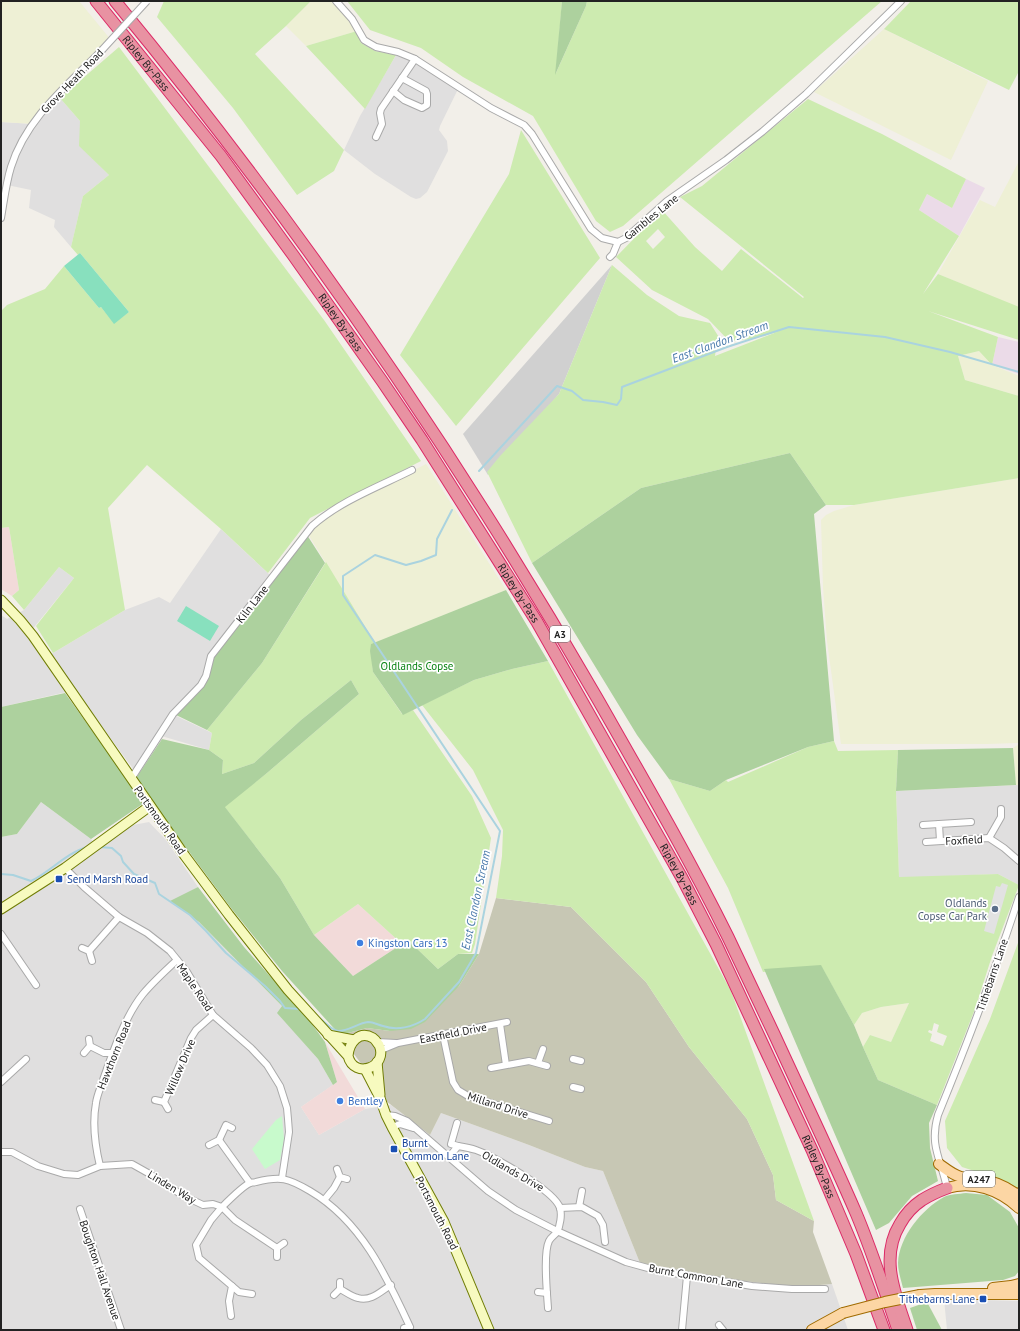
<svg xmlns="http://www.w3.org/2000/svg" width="1020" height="1331" viewBox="0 0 1020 1331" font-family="'PT Sans',sans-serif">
<rect width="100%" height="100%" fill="#f2efe9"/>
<g fill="#e0dfdf">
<polygon points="398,52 459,87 440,126 439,130 447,141 448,151 427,192 420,198 416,199 411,197 375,174 344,150 360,116"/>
<polygon points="60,98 80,121 80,146 109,175 83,196 71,247 54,227 55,220 29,208 31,190 7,185 1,218 1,122 34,124"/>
<polygon points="221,529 271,576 205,675 172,714 212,733 209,750 158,735 134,770 75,690 1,707 1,615 7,619 24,610 59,567 74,578 27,636 43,659 125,610 159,597 170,603"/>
<polygon points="1019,785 1019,885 998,874 899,878 896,791"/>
<polygon points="41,802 91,839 97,849 133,825 149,822 166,840 198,887 171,902 199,922 282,1006 278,1013 318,1059 333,1085 301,1107 319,1135 365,1109 391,1105 430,1135 441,1113 529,1145 585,1167 603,1171 640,1263 744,1281 795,1287 832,1284 848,1330 1,1330 1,837 17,834"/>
<polygon points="944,1299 1019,1301 1019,1330 947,1330"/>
</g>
<g fill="#f2dad9">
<polygon points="9,527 19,590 12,596 1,589 1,528"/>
<polygon points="358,904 402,944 353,976 314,935"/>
<polygon points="325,1042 365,1109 319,1135 301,1107 337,1082"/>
</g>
<g fill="#ebdbe8">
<polygon points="966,179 985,188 959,236 919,210 927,194 952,208"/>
<polygon points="998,337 1019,342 1019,374 992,365"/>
</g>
<polygon fill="#d0d0d0" points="612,265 559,394 488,475 463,434"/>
<polygon fill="#c7c7b4" points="496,898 571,907 646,982 689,1047 747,1119 773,1175 776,1200 814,1221 813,1232 832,1284 795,1287 744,1281 640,1263 603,1171 585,1167 529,1145 441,1113 430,1135 377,1094 365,1069 340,1035 367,1028 390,1031 459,986 479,954"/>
<g fill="#eef0d5">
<polygon points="1,1 79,1 111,40 34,124 1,122"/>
<polygon points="311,1 333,1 347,17 357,31 306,46 286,26"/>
<polygon points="884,29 988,81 951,160 814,92"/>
<polygon points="1019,161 1019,308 938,274 980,200 995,207"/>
<polygon points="979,351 992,365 1019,376 1019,396 965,380 958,356"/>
<polygon points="426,464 506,590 375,643 308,534 313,527 332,512"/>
<polygon points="1019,478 1019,743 987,744 841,744 827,641 823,587 821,520 826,515 834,511 854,505"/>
<polygon points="1019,744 1019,785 1016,785 1013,748"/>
<polygon points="909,1003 891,1042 870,1035 863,1047 854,1025 862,1013 881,1007"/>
</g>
<g fill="#cdebb0" fill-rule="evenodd">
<polygon points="164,1 311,1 286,26 255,54 344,150 334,171 297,195 233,108 157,17"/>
<polygon points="347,1 562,1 556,73 586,6 587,1 882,1 623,226 610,232 596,221 533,116 463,77 421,48 370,30"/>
<polygon points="911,1 1019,1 1019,71 1009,90 884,29"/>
<polygon points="357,31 361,43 375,51 396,55 365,109 306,46"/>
<polygon points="119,47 324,320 421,461 310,518 268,573 221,529 147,465 108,508 125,610 53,653 36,626 74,578 59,567 24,610 12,596 19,590 9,527 1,528 1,311 7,305 45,289 64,266 99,308 101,307 114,323 129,312 80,253 78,255 71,247 83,196 109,175 79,146 80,121 60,98"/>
<path d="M808,99L882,134L966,179L952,208L927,194L919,210L959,236L923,294L938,274L1019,307V340L928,311L998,337L992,365L979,351L958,356L965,380L1019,396V478L854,505H826L790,453L641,488L532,563L487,472L500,456L559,394L612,265L647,295L679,316L710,323L722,342L716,348L715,356L777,332L753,339L729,341L708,319L652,290L616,257L662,210L695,247L722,271L741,249L803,298L804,297L680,197L702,186ZM658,229L665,237L653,249L646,241Z"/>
<polygon points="521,130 600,258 456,426 400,355 509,174"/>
<polygon points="326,562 375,643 371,644 373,672 402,714 413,710 472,796 491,838 475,944 472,953 458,954 438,969 410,942 402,944 358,904 314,935 280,878 224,806 267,773 359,694 351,680 301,720 254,763 222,774 223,760 209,750 212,733 207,730 262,663"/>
<polygon points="548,661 731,991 814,1221 776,1200 773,1175 747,1119 689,1047 646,982 571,907 496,898 502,856 503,830 473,770 422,705 474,680 512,669"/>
<path d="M834,741L838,751L898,750L896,791L899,877L998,874L1019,885L992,956L975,1009L937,1105L878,1080L863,1047L870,1035L891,1042L909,1003L881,1007L862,1013L854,1025L821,966L763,972L728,888L669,779L710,791L726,780L728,782L808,747ZM934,1023L939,1025L937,1032L947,1036L943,1046L930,1041L932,1034L928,1032L929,1030L932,1031Z"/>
<polygon points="1019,940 1019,1189 999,1179 962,1167 947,1148 945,1121 990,1019"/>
</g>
<g fill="#add19e">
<polygon points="562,1 587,1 586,6 555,75"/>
<polygon points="790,453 826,505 814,514 834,741 808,747 726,780 710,791 669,779 637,735 532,563 641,488"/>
<polygon points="307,535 325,563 262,663 207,730 174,714 195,693 212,657"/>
<polygon points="506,590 548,661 512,669 474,680 403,715 373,672 370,651 371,644"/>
<polygon points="351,680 359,694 267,773 225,807 280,878 314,935 353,976 402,944 410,942 438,969 458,954 479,954 459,986 425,1022 411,1029 390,1031 367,1028 340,1035 282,971 231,908 158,810 136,778 162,739 209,750 223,760 222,774 254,763 301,720"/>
<polygon points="65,693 144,803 91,839 41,802 17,834 1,837 1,707"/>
<polygon points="1013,748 1016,785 896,791 898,750"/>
<polygon points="198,887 244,947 309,1020 325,1042 337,1082 333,1085 318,1059 277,1013 282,1006 199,922 170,901"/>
<polygon points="821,965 854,1025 863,1047 878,1080 937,1105 929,1123 930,1148 938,1181 912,1196 889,1223 876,1230 764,969"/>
<path d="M966,1193L987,1195L1010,1212L1019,1228V1271L1015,1276L1003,1280L903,1288C901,1280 898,1271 898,1263C899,1237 922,1209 944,1197C950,1194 959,1194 966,1193Z"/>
<polygon points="927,1302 942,1330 917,1330 910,1308"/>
</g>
<polygon fill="#c8facc" points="282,1116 284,1139 280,1160 265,1169 252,1149 276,1120"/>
<g fill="#88e0be">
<polygon points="80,253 129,312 114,324 101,307 99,308 64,266"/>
<polygon points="186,606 219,626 210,641 177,621"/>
</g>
<polygon fill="#e2e2e2" points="1002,883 1008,885 994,934 984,931 996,886 1000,887"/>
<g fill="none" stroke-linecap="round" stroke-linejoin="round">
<g stroke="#aad3df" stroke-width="2">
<polyline points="479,471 557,386 572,391 583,400 603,402 617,405 621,399 622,387 727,347 789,327 885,337 950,352 1019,372"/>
<polyline points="100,847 112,848 121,856 123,862 134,874 155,883 159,894 190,915 206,931 226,953 265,986 280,1001 285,1008 300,1009"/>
<path d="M1,874L13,875L31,881C50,872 66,853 87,847"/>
<path d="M318,1017C324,1021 331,1030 338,1031C349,1031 358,1023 368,1022C374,1022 378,1025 383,1026C397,1031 413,1027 425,1019L459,982L476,953L500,831L343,595V576L375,555L406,565L421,561L436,555L437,539L452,510"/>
</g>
<g stroke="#a9a9a9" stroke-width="8">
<g id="street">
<polyline points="336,1 352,19 364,40 369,43 376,47 398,52 415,59 491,108 524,125 532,134 591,229 602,238 618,242 626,238 667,201 726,160 762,132 806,94 901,1"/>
<polyline points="393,91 404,100 422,108 427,105 427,94 426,91 402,78"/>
<polyline points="376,137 382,124 380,113 381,109 415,59"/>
<path d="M1,218C4,201 6,183 11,167C26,118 68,85 102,50"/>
<polyline points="610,257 613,254 618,242"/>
<path d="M131,779L173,714L201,685L206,676L211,656L312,526C340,501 378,487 412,470"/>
<polyline points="923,825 939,824"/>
<polyline points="989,838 1001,817 1001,809"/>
<polyline points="940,841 939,824 971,822"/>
<polyline points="926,842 989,838 1004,848 1019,861"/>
<polyline points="65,868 84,887 119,917 147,933 170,951 187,972 213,1015 251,1048 267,1065 280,1086 287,1108 288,1119 289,1132 282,1178"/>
<polyline points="1,934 36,985"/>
<polyline points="82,948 89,951 92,961"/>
<polyline points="89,951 119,917"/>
<polyline points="500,1024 506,1065"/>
<polyline points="443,1035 453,1082 458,1090 468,1096 549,1121"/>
<polyline points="377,1042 396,1043"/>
<polyline points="90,1046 104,1053 113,1053"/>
<polyline points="381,1050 398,1043 507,1022"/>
<polyline points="84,1053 90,1046 89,1039"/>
<polyline points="573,1059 581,1061"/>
<polyline points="538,1063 543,1049"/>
<polyline points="491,1068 529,1061 547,1066"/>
<polyline points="1,1082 26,1059"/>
<polyline points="573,1087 581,1089"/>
<polyline points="155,1100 164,1102"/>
<polyline points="168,1109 164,1102 191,1038 196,1030 213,1015"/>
<polyline points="386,1115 395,1116 407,1121 488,1191 516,1210 557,1231 626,1262 655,1270 752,1286 792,1289 825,1289"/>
<polyline points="457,1123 451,1144 458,1146"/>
<polyline points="392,1127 400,1124 413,1128"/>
<polyline points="219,1140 250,1183"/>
<polyline points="209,1145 219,1140 226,1125 232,1128"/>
<path d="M1,1152H12L38,1166L64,1174L78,1175L100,1166L132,1164L148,1173L182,1195L203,1205L213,1204L222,1207C228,1201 243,1186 250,1183C252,1182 254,1183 256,1182C281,1176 288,1178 310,1191C361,1221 386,1275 410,1327L404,1328"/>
<path d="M449,1157L458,1146C464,1147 470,1148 476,1150C493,1156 555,1191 560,1208C562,1215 560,1226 557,1232C555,1235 551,1237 549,1241C543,1253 547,1293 548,1308"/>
<path d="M100,1166C95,1145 92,1124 96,1103C97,1095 101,1087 103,1080C112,1054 125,1016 143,994C153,982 165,971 177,960"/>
<polyline points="337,1169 340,1177 347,1179"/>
<path d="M947,1188C941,1159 929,1146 938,1115C967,1044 995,971 1019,897"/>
<polyline points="325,1199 334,1188 340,1177"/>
<polyline points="579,1207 582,1191"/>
<polyline points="560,1208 582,1207 598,1216 603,1225 605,1242"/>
<polyline points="80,1209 121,1330"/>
<polyline points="277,1257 277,1248 284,1243"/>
<polyline points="232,1286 239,1292 252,1294"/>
<path d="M340,1289C346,1292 352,1297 358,1298C371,1302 381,1291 391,1285"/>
<polyline points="538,1292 547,1293"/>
<polyline points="334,1295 340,1289 340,1282"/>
<polyline points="231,1316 229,1301 232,1286 199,1258 196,1245 211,1220 222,1207 235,1220 277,1248"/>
<polyline points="719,1325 723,1330"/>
<polyline points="682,1330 687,1276"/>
</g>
</g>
<g stroke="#707d05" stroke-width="11">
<g id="secondary">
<path d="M1,600L20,620L33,636L185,856L229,915L288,990L348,1056C354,1080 389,1067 379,1045C377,1043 376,1040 373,1038C359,1030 349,1043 348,1056"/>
<polyline points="1,909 65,868 150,806"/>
<polyline points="328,1035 354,1040"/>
<polyline points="377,1062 380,1095"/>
<polyline points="365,1069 380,1098 386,1115 392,1127 444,1222 489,1330"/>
</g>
</g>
<g stroke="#a06b00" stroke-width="12">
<g id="primary">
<path d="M939,1164C946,1169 953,1175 961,1177C967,1179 973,1178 979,1179C994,1181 1007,1187 1019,1196"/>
<path d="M947,1188C973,1180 1000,1190 1019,1208"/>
<polyline points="993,1288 1011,1286 1019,1284"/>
<polyline points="920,1295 935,1294 1019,1294"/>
<polyline points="812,1330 843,1313"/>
</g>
</g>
<g stroke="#dc2a67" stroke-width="13">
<g id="highway">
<path id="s1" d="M96,1L221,156L293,255L382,381L422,440L537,622L682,878L716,944L812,1150L856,1254L884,1330"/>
<path d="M115,1C295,219 456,453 597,698C642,777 688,856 728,937C744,970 759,1003 775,1036C802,1095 830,1153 856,1213C872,1251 885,1291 898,1330"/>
<path d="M907,1330C896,1296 879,1258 900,1224C905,1215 913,1206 922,1200C930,1195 939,1191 947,1188"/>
</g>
</g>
<use href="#street" stroke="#fff" stroke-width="6"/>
<use href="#secondary" stroke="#f7fabf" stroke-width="9"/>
<use href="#primary" stroke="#fcd6a4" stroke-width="10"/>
<use href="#highway" stroke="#e892a2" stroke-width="11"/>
<g stroke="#a9a9a9" stroke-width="8" stroke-linecap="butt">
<polyline id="street-bridge" points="102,50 147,1"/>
</g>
<g stroke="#a06b00" stroke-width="12" stroke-linecap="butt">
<polyline id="primary-bridge" points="843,1313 885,1302 920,1295"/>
</g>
<use href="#street-bridge" stroke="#fff" stroke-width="6"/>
<use href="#primary-bridge" stroke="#fcd6a4" stroke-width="10"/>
</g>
<g fill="#1a4fb4" stroke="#fff" stroke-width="1.5">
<rect x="55" y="875" width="8" height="8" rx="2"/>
<rect x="390" y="1145" width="8" height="8" rx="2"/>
<rect x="979" y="1295" width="8" height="8" rx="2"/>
</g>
<circle fill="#5c6f8a" stroke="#fff" stroke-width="1.5" cx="995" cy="909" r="4"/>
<g fill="#3f7fe0" stroke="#fff" stroke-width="1.5">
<circle cx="360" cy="943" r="4"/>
<circle cx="340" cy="1101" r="4"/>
</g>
<g text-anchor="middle" stroke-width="3.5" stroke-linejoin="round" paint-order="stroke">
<g fill="#fff" stroke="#646464" stroke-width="1">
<rect x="550" y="626" width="20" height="16" rx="3"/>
<rect x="963" y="1171" width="32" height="16" rx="3"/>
</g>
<g font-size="10" font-weight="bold" fill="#222">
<text x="560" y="638">A3</text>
<text x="979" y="1183">A247</text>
</g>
<g font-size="11" fill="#222" stroke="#fff">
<text dy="4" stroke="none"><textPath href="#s1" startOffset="80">Ripley By-Pass</textPath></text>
<text transform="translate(72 81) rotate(-46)" y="4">Grove Heath Road</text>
<text transform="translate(651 217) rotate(-39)" y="4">Gambles Lane</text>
<text dy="4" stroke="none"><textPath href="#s1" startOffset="404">Ripley By-Pass</textPath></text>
<text dy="4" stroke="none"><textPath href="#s1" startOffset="728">Ripley By-Pass</textPath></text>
<text transform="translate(252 604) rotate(-52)" y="4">Kiln Lane</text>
<text transform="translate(160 820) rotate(55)" y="4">Portsmouth Road</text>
<text transform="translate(964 840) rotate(-3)" y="4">Foxfield</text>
<text dy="4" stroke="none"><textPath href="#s1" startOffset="1052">Ripley By-Pass</textPath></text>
<text transform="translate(992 975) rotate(-71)" y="4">Tithebarns Lane</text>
<text transform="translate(195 987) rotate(56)" y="4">Maple Road</text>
<text transform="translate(453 1033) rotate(-11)" y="4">Eastfield Drive</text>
<text transform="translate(114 1055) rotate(-68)" y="4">Hawthorn Road</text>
<text transform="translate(180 1067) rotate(-67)" y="4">Willow Drive</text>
<text transform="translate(498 1105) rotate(18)" y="4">Milland Drive</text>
<text dy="4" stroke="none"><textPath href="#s1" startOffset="1376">Ripley By-Pass</textPath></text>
<text transform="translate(513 1171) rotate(30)" y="4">Oldlands Drive</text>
<text transform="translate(172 1187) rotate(31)" y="4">Linden Way</text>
<text transform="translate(437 1213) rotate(63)" y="4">Portsmouth Road</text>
<text transform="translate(100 1270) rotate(71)" y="4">Boughton Hall Avenue</text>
<text transform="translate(696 1276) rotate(10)" y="4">Burnt Common Lane</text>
</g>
<g font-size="11" fill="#0c8416" stroke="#fff">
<text x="417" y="670">Oldlands Copse</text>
</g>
<g font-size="11" fill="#164399" stroke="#fff" text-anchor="start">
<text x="67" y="883">Send Marsh Road</text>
<text x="402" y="1147">Burnt<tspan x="402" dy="13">Common Lane</tspan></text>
<text x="975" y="1303" text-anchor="end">Tithebarns Lane</text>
</g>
<g font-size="11" fill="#4e5e75" stroke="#fff" text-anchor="end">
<text x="987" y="907">Oldlands<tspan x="987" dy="13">Copse Car Park</tspan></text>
</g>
<g font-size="11" fill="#366cbe" stroke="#fff" text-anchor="start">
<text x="368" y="947">Kingston Cars 13</text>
<text x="348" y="1105">Bentley</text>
</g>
<g font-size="12" font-style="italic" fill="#4a7aab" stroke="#fff">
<text transform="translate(720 342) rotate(-20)" y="4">East Clandon Stream</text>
<text transform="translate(476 900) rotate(-78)" y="4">East Clandon Stream</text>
</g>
</g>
<rect width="1020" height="1331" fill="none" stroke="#222222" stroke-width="4"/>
</svg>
